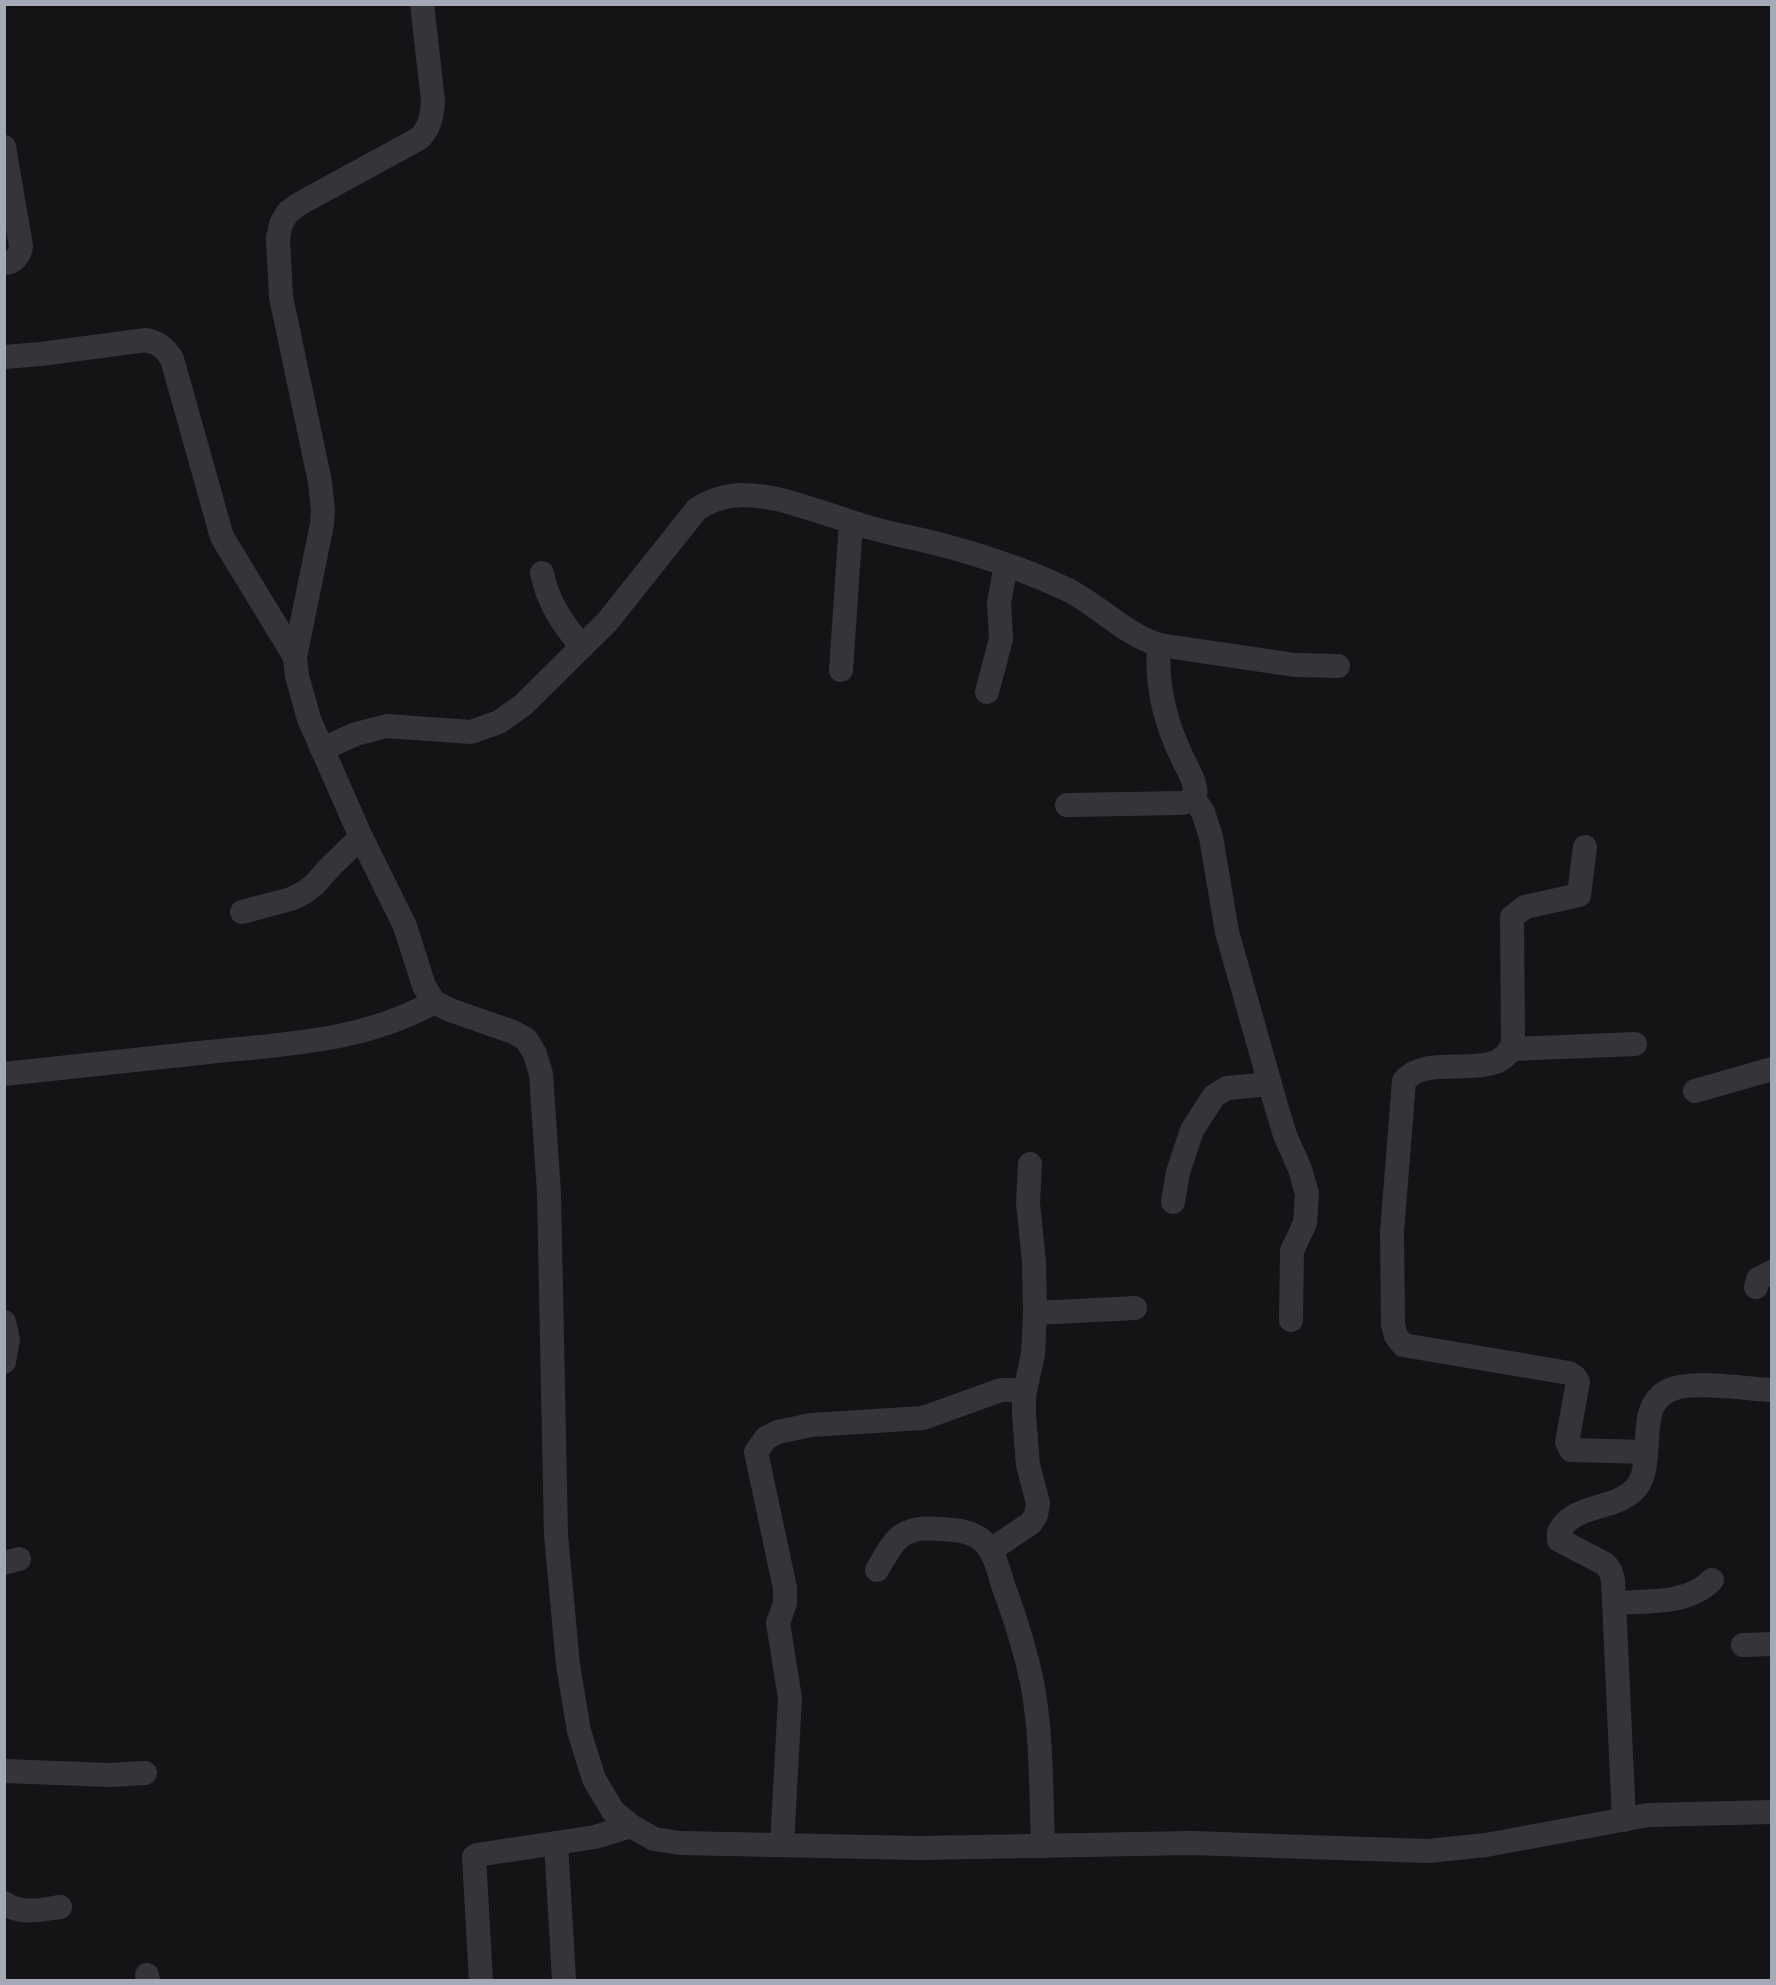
<svg xmlns="http://www.w3.org/2000/svg" width="1776" height="1985" viewBox="0 0 1776 1985" font-family="Overpass,sans-serif">
<rect width="100%" height="100%" fill="#141416"/>
<g fill="none" stroke-linecap="round" stroke-linejoin="round">
<g stroke="#34353b" stroke-width="24">
<path d="M422,4L433,101C432,117 430,126 420,138L299,204L288,212L281,224L278,238L281,297L320,482L323,510L322,524L295,657L297,676L309,719L361,837L405,926L424,986L434,1002L450,1010L513,1032L526,1039L535,1054L541,1074L549,1193L556,1535L568,1665L579,1731L594,1779L613,1811L631,1826L654,1839L680,1843L917,1848L1191,1843L1428,1851L1486,1845L1648,1815L1772,1812"/>
<path d="M4,147L21,246C20,255 14,263 4,263"/>
<path d="M4,357L41,354L146,340C159,343 165,348 172,359L222,537L295,657"/>
<path d="M542,573C548,603 563,624 582,647"/>
<polyline points="841,670 851,522"/>
<polyline points="987,692 1001,639 999,603 1006,565"/>
<path d="M322,749L356,734L387,726L471,732L499,722L523,705L607,622L697,509C711,500 727,495 744,495C779,495 825,514 858,524C887,534 917,538 946,546C987,557 1028,571 1066,589C1099,605 1124,634 1159,645L1295,665L1338,666"/>
<polyline points="1194,799 1203,812 1211,837 1227,932 1277,1109 1285,1135 1300,1169 1307,1194 1305,1223 1292,1251 1291,1320"/>
<path d="M1067,805L1183,803L1194,799C1200,786 1186,767 1181,755C1165,721 1156,682 1159,645"/>
<path d="M1585,847L1579,895L1525,907L1512,917L1513,1042C1502,1086 1428,1050 1404,1081L1392,1232L1393,1324L1396,1336L1403,1345L1569,1373L1575,1377L1578,1382L1567,1442L1571,1450L1646,1452"/>
<polyline points="242,912 291,899 305,892 315,884 330,867 361,837"/>
<polyline points="1511,1049 1635,1044"/>
<path d="M4,1074C73,1067 141,1059 209,1052C286,1044 366,1041 434,1002"/>
<polyline points="1695,1091 1772,1069"/>
<polyline points="1173,1202 1178,1172 1192,1130 1214,1096 1227,1088 1270,1084"/>
<polyline points="1756,1287 1758,1279 1772,1272"/>
<polyline points="1035,1313 1135,1308"/>
<polyline points="4,1322 8,1339 4,1362"/>
<polyline points="991,1550 1031,1523 1036,1515 1038,1503 1028,1465 1024,1415 1024,1396 1033,1354 1035,1313 1034,1262 1028,1203 1030,1164"/>
<polyline points="4,1563 19,1559"/>
<path d="M877,1570C894,1540 901,1525 939,1529C953,1530 967,1530 979,1538C994,1548 998,1569 1003,1585C1015,1617 1025,1649 1032,1682C1042,1734 1041,1793 1043,1846"/>
<path d="M1614,1603C1646,1601 1688,1605 1712,1580"/>
<polyline points="1743,1645 1772,1644"/>
<polyline points="4,1771 110,1775 145,1773"/>
<path d="M1624,1820L1613,1580L1610,1570L1605,1564L1559,1540V1532C1573,1504 1613,1510 1633,1491C1644,1481 1645,1467 1646,1453C1648,1437 1646,1418 1654,1404C1659,1396 1667,1390 1676,1388C1695,1381 1749,1389 1772,1390"/>
<polyline points="556,1843 564,1980"/>
<polyline points="782,1845 790,1698 778,1623 785,1603 785,1588 756,1452 766,1438 778,1432 811,1425 923,1418 1001,1390 1025,1390"/>
<path d="M4,1903C22,1915 39,1910 60,1907"/>
<polyline points="147,1975 148,1980"/>
<polyline points="481,1980 474,1857 477,1855 595,1837 631,1826"/>
</g>
</g>
<rect width="1776" height="1985" fill="none" stroke="#a4a9b7" stroke-width="12"/>
</svg>
